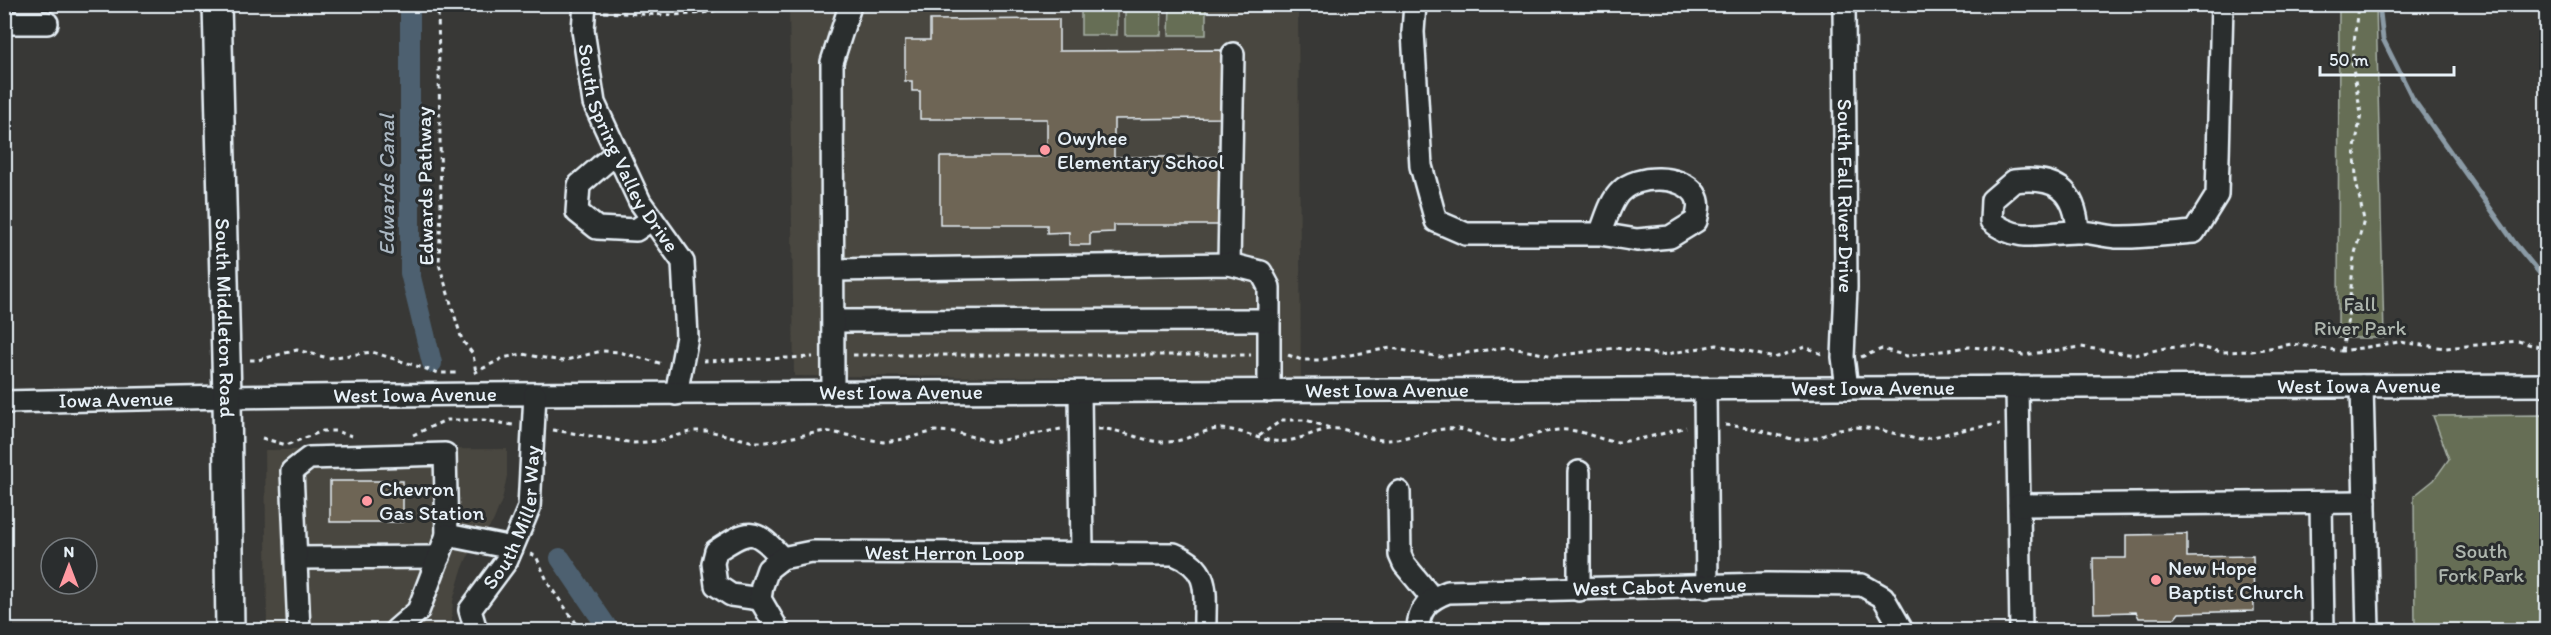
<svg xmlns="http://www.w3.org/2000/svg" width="2551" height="635" viewBox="0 0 2551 635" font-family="Itim,sans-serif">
<rect width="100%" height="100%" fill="#383836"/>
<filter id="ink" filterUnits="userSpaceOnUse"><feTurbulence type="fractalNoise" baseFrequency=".0167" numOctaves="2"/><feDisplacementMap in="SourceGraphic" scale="12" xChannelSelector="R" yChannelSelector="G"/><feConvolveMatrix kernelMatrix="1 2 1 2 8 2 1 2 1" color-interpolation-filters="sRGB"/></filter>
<g filter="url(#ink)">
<g fill="#48463f">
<polygon points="789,5 1298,5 1301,378 794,376"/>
<polygon points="507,449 507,476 502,500 493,522 467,558 461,573 453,601 451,630 267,630 265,450"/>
</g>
<g fill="#666e54" stroke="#a7b0a6" stroke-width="1.5">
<rect x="1081" y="5" width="36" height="30"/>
<polygon points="1125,5 1162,5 1161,35 1125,35"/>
<polygon points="1170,5 1206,5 1206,35 1169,35"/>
<polygon points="2339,5 2376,5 2384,338 2338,338"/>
<polygon points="2546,415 2546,630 2415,630 2414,496 2434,480 2449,459 2433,416"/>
</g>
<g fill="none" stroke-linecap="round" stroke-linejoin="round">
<polyline stroke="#8b9ba6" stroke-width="5" points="2379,4 2383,39 2413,99 2514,242 2546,281"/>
<g stroke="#4d6170" stroke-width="20">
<polyline points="410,4 410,273 432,363"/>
<polyline points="560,558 609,630"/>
</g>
</g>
<g fill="#6e6555" stroke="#e8f1f8" stroke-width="1.5">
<polygon points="1059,19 1059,51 1225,50 1225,118 1114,119 1114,157 1222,157 1223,225 1114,225 1114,232 1090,233 1090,245 1069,245 1069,232 1047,233 1047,225 940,225 940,157 1047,157 1047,119 920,119 920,91 912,91 912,81 905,81 905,40 930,40 930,20"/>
<rect x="330" y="481" width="73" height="41"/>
<polygon points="2187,534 2187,557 2253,556 2254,611 2179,613 2175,618 2139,618 2136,612 2094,613 2093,558 2126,558 2126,535"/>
</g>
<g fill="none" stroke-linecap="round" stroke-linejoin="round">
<g stroke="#e8f1f8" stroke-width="26">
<g id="minor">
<path id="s1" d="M585,4L583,30L594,103L640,202L683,262L687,337L676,394"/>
<path d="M1415,4L1413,32L1421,166L1436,221L1466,234H1600L1637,240L1670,237L1696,221C1698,212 1701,203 1695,194C1681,174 1637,175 1621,191C1610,201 1606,220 1600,234"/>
<path id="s2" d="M1844,4L1846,287L1843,357L1847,388"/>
<polyline points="4,23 47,23"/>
<polyline points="617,152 579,185 577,212 597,228 636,230 652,219"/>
<path d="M2078,232C2076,189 2055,176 2014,181L1992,200L1991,221C2019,245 2046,231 2079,232C2091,232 2103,236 2116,237C2142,238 2168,234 2194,232L2217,195L2222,4"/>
<polyline points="1229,264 1233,54"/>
<polyline points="833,270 1229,264 1261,272 1269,287 1269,391"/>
<polyline points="834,321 1269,320"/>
<polyline points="2362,386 2368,630"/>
<polyline points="2017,387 2021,630"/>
<polyline points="1705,389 1707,587"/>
<polyline points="1080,392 1082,554"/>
<polyline points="833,393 832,62 849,9"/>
<path id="s3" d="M4,402L227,397L477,394L2546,385"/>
<polyline points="1579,472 1579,590"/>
<polyline points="1399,492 1400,555 1404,564 1432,598"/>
<polyline points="2321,503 2323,630"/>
<polyline points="2019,505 2365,502"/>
<polyline points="296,558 439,557"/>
<path d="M760,599L731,595L716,585L713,563L716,551C750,529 754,527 782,558"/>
<polyline points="299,630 292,471 309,458 445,454 447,535"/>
<polyline points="396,630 418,611 447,535 512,548"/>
<path id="s4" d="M476,630L470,610L507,560L529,508L535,394"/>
<path id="s5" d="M778,630L760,599L762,586L768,569L782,558L812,552L1174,554C1213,570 1204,594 1205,630"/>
<path id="s6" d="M1418,630C1418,609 1429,599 1448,592L1768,584L1862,585L1883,597L1902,630"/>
</g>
</g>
<g stroke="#e8f1f8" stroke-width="32">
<g id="major">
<path id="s7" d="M217,4L227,397L230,630"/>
</g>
</g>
<g stroke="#e8f1f8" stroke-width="3" stroke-dasharray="4.5 4.5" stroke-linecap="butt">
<polyline points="438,4 441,206 439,264 462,340 473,354 476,373"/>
<path d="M604,12C628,13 713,21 727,4"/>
<polyline points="2342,351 2348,318 2354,257 2364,220 2356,181 2355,148 2361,114 2352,63 2358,4"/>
<polyline points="853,355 1251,355"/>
<polyline points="1288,355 1302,360 1320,360 1391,348 1440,357 1507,347 1554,356 1616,348 1661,355 1717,345 1774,358 1805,347 1824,355"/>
<polyline points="1861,357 1882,349 1907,356 1969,347 1997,349 2023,355 2081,347 2135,355 2165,348 2194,346 2222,352 2252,351 2292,344 2342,351 2399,342 2446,348 2518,341 2546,349"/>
<polyline points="250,360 258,360 297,350 328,358 372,352 439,373 458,373"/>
<polyline points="703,361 813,357"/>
<polyline points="474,373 503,358 522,354 562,361 602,351 619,352 663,364"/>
<polyline points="1725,425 1750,428 1796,440 1817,438 1839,429 1856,427 1877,429 1920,440 1967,429 2000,424"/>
<path d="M1098,429C1121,428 1141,442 1164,442C1186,443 1201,429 1221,429C1240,429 1256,439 1274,441C1295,444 1312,431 1331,429C1350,427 1366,440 1384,440C1409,440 1431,427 1456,429C1470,429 1482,438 1495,440C1518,443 1536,432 1558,430C1582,428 1601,442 1619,442C1635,441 1671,432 1686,427"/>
<polyline points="553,430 634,443 658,441 694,431 709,431 754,442 767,442 825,431 883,442 905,439 935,431 954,432 992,442 1061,429"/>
<polyline points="413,435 446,420 484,420 513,425"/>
<polyline points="1259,436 1282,420 1306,420 1330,428"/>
<polyline points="262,438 286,445 323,431 335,431 352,436"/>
<polyline points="530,554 536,556 549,585 581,630"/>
</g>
<use href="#minor" stroke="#2a2d2e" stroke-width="21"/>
<use href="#major" stroke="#2a2d2e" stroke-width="27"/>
</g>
</g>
<g fill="#ff9aa2" stroke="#2a2d2e" stroke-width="2">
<circle cx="1045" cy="150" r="6"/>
<circle cx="367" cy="501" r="6"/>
<circle cx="2156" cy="580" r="6"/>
</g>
<g text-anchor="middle" stroke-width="6" stroke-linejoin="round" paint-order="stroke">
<g font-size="21" fill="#e8f1f8" stroke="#2a2d2e" text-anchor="start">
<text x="1057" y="145">Owyhee<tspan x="1057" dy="24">Elementary School</tspan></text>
<text x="379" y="496">Chevron<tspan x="379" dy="24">Gas Station</tspan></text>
<text x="2168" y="575">New Hope<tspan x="2168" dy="24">Baptist Church</tspan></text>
</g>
<g font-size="21" fill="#e8f1f8" stroke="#2a2d2e">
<text dy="7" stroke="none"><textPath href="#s1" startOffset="154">South Spring Valley Drive</textPath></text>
<text transform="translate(425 186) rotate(-91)" y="7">Edwards Pathway</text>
<text dy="7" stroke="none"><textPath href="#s2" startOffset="192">South Fall River Drive</textPath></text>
<text dy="7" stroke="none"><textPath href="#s7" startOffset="314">South Middleton Road</textPath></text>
<text dy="7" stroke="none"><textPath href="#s3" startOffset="2355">West Iowa Avenue</textPath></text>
<text dy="7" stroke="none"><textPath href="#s3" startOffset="1869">West Iowa Avenue</textPath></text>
<text dy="7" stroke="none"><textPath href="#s3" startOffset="1383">West Iowa Avenue</textPath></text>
<text dy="7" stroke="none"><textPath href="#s3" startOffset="897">West Iowa Avenue</textPath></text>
<text dy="7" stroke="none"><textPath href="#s3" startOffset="411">West Iowa Avenue</textPath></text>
<text dy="7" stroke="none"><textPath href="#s3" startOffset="112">Iowa Avenue</textPath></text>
<text dy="7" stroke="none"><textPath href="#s4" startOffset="126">South Miller Way</textPath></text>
<text dy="7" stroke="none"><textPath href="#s5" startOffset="248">West Herron Loop</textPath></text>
<text dy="7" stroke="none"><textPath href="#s6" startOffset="264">West Cabot Avenue</textPath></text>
</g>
<g font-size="21" fill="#aeb6ae" stroke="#2a2d2e">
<text x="2360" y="311">Fall<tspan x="2360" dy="24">River Park</tspan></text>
<text x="2481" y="558">South<tspan x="2481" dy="24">Fork Park</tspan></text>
</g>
<g font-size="22" font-style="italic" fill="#aab7c2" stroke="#2a2d2e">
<text transform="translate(386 185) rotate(-90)" y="8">Edwards Canal</text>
</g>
</g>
<rect width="2551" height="635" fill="none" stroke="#2a2d2e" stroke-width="24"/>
<rect x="12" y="12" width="2527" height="611" fill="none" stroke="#e8f1f8" stroke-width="2" filter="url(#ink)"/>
<g transform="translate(69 566)"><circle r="28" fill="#2a2d2e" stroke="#767b7f" stroke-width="1.5"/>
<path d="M0-4.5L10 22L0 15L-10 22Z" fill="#ff9aa2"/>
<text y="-9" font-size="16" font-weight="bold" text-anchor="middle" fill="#e8f1f8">N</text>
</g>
<path d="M2320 66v9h134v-9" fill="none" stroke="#e8f1f8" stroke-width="3"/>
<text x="2329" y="66" font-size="18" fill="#e8f1f8" stroke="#2a2d2e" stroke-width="4.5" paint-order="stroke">50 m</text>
</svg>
